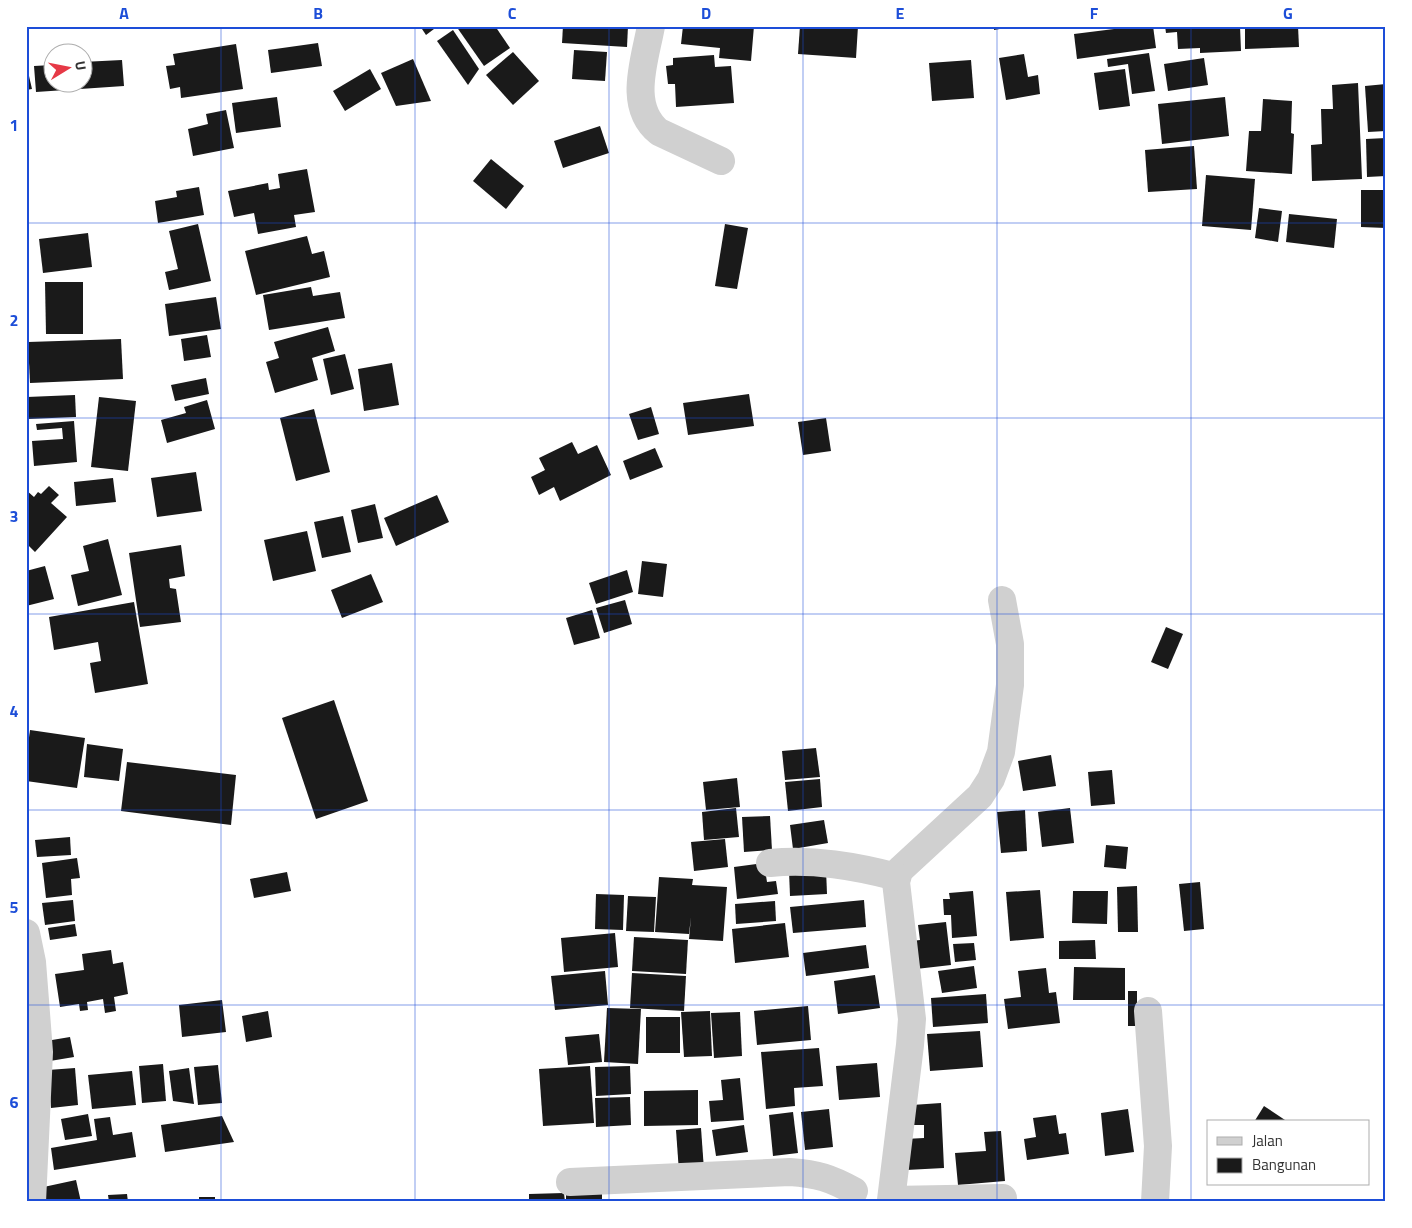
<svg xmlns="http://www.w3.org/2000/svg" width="1412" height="1228" viewBox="0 0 1412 1228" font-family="'Titillium Web',sans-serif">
<rect width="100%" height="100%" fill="#fff"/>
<g fill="#1a1a1a">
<polygon points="420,26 438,26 426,35"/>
<polygon points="456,26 495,26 510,48 484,66"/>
<polygon points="563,26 628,26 627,47 562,43"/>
<polygon points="683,26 754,26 751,61 719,58 720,48 681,44"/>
<polygon points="800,26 858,26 856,58 798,54"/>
<polygon points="994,26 1011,26 1011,27 994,30"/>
<polygon points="1138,26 1153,26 1156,48 1077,59 1074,34"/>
<polygon points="1165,26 1240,26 1241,51 1200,53 1200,48 1178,49 1177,32 1166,33"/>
<polygon points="1245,26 1298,26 1299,47 1245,49"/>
<polygon points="453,30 479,69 468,85 437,41"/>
<polygon points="318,43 322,66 271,73 268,50"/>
<polygon points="236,44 243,89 181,98 180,87 170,89 166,66 175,65 173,54"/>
<polygon points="574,50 607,52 605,81 572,79"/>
<polygon points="513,52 539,81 513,105 486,75"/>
<polygon points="1149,53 1155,91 1132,94 1128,64 1108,67 1107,59"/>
<polygon points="1024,54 1028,77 1038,75 1040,94 1006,100 999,58"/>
<polygon points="714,55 715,67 731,66 734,103 676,107 675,84 668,84 666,66 673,65 673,58"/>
<polygon points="1204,58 1208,85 1168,91 1164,64"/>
<polygon points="413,59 431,101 396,106 381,73"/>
<polygon points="122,60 124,86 36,92 34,66 52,65 52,82 82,82 82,62"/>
<polygon points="971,60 974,98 932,101 929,63"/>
<polygon points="26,63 32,89 26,90"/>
<polygon points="370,69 381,89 345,111 333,91"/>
<polygon points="1125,69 1130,106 1099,110 1094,73"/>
<polygon points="1358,83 1362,179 1312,181 1311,145 1322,144 1321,109 1333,109 1332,85"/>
<polygon points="1386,84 1386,131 1368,132 1365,86"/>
<polygon points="277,97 281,127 236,133 232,103"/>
<polygon points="1225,97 1229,136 1162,144 1158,104"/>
<polygon points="1263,99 1292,101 1291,133 1294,134 1292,174 1246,171 1249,131 1261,131"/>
<polygon points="226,110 234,148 193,156 188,129 208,124 206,114"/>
<polygon points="600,126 609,153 563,168 554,141"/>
<polygon points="1386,138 1386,176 1367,177 1366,139"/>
<polygon points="1194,146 1197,189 1148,192 1145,150"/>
<polygon points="491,159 524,186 506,209 473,181"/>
<polygon points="307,169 315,212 294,215 296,227 258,234 254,213 234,217 228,191 268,183 269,190 280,188 278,174"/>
<polygon points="1206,175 1255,179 1251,230 1202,226"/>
<polygon points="199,187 204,215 158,223 155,201 177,197 176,191"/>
<polygon points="1361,190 1386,190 1386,228 1361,227"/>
<polygon points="1259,208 1282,211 1278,242 1255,238"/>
<polygon points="1289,214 1337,219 1334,248 1286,242"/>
<polygon points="198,224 211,281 169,290 165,272 178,269 169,231"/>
<polygon points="725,224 748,228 737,289 715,286"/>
<polygon points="88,233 92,267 43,273 39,239"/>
<polygon points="307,236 312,254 324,251 330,277 256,295 245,251"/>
<polygon points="45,282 83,282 83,334 46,334"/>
<polygon points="311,287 313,296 340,292 345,318 269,330 263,295"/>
<polygon points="216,297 221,329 169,336 165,304"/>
<polygon points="328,327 335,351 312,358 318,380 275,393 266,362 279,358 274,342"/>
<polygon points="207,335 211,357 184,361 181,339"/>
<polygon points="121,339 123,379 30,383 28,342"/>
<polygon points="345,354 354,389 331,395 323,359"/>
<polygon points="392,363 399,405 364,411 358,369"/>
<polygon points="206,378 209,394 175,401 171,385"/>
<polygon points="749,394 754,426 688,435 683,403"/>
<polygon points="75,395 76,417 28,419 27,397"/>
<polygon points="99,397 136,401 128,471 91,467"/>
<polygon points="207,400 215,429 167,443 161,420 186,413 184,407"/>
<polygon points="651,407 659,434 638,440 629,414"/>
<polygon points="314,409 330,472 296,481 280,418"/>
<polygon points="826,418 831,451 803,455 798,422"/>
<polygon points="74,421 77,462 34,466 32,441 63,439 62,428 37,430 36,424"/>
<polygon points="572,442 578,454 597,445 611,475 560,501 554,487 539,495 531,477 545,470 539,458"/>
<polygon points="655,448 663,467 630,480 623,461"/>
<polygon points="196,472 202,511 157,517 151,478"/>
<polygon points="113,478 116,502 76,506 74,482"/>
<polygon points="49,486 59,495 51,503 67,517 35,552 26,543 26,490 34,497 38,492 41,494"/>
<polygon points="437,495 449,522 396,546 384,518"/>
<polygon points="375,504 383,538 358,543 351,510"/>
<polygon points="343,516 351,552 322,558 314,522"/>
<polygon points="307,531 316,571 273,581 264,540"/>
<polygon points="108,539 122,595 78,606 71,575 89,571 83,546"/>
<polygon points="181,545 185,576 169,579 170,588 176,589 181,622 140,627 129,553"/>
<polygon points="642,561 667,564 663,597 638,594"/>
<polygon points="45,566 54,599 26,606 26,571"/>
<polygon points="627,570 633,592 596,604 589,583"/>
<polygon points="371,574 383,602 342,618 331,590"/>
<polygon points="625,600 632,624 604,633 596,608"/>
<polygon points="134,602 148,684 95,693 90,663 101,661 98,642 54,650 49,617"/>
<polygon points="592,610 600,638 574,645 566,618"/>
<polygon points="1166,627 1183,634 1168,669 1151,662"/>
<polygon points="334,700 368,801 316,819 282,718"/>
<polygon points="30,730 85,738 77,788 26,781 26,760"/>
<polygon points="87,744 123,749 119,781 84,777"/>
<polygon points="816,748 820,777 785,780 782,751"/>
<polygon points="1051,755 1056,786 1023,791 1018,761"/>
<polygon points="127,762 236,775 231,825 121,811"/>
<polygon points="1112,770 1115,804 1091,806 1088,772"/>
<polygon points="737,778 740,807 706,810 703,782"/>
<polygon points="820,779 822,807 788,811 785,782"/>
<polygon points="736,808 739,837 704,840 702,812"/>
<polygon points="1070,808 1074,843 1042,847 1038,812"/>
<polygon points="1025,810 1027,851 1001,853 997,812"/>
<polygon points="770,816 772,850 744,852 742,817"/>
<polygon points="824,820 828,843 793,849 790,825"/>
<polygon points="70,837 71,855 37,857 35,840"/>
<polygon points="725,839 728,867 694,871 691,842"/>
<polygon points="1106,845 1128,847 1126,869 1104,867"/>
<polygon points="77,858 80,878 71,879 72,895 46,898 42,863"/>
<polygon points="764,863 767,882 776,881 778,894 737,899 734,867"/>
<polygon points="826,869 827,894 790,896 789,871"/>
<polygon points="287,872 291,891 254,898 250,879"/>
<polygon points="659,877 693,879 692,885 727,887 723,941 689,939 691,917 689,934 655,932"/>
<polygon points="1200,882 1204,929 1184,931 1179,884"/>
<polygon points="1137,886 1138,932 1118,932 1117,887"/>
<polygon points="1040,890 1044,938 1010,941 1006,892"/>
<polygon points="973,891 977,936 952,938 951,915 944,915 943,899 950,899 949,893"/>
<polygon points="1073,891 1108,891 1107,924 1072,923"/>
<polygon points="596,894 624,895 623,930 595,929"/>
<polygon points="628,896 656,897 654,932 626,931"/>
<polygon points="73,900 75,921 45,925 42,903"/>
<polygon points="864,900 866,927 793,933 790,907"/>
<polygon points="775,901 776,921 736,924 735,904"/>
<polygon points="946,922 951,965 916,969 912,941 920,940 918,925"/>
<polygon points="785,923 789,957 735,963 732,929"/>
<polygon points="75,924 77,936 50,940 48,928"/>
<polygon points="615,933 618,967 564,972 561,938"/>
<polygon points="634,937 688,940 686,974 632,971"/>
<polygon points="1095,940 1096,959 1059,959 1059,941"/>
<polygon points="974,943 976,960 955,962 953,944"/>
<polygon points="866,945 869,968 806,976 803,953"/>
<polygon points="111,950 113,964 123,962 128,994 114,997 116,1011 105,1013 103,999 87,1002 88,1010 80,1011 79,1004 60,1007 55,974 84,970 82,954"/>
<polygon points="974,966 977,988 942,993 938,971"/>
<polygon points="1074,967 1125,968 1125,1000 1073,1000"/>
<polygon points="1046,968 1049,993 1056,992 1060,1023 1008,1029 1004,999 1021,997 1018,971"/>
<polygon points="605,971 608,1005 555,1010 551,976"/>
<polygon points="632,973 686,976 684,1011 630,1008"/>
<polygon points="875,975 880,1008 838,1014 834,981"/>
<polygon points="1128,991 1137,991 1137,1015 1145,1026 1128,1026"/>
<polygon points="986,994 988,1023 933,1027 931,998"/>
<polygon points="222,1000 226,1032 182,1037 179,1005"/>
<polygon points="808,1006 811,1040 757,1045 754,1011"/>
<polygon points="607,1008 641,1009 638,1064 604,1062"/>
<polygon points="268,1011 272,1037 246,1042 242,1016"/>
<polygon points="710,1011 712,1056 684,1057 681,1012"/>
<polygon points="740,1012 742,1056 714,1058 711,1013"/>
<rect x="646" y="1017" width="34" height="36"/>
<polygon points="980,1031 983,1067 930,1071 927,1034"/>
<polygon points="599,1034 602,1062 568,1065 565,1037"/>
<polygon points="70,1037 74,1057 50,1061 46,1041"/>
<polygon points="819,1048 823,1086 794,1088 795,1106 766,1109 761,1052"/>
<polygon points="877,1063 880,1097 839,1100 836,1066"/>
<polygon points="163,1064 166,1101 142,1103 139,1066"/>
<polygon points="218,1065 222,1103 198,1105 194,1067"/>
<polygon points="590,1066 594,1123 543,1126 539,1069"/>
<polygon points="630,1066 631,1094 596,1096 595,1067"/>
<polygon points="75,1068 78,1105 51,1108 48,1070"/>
<polygon points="189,1068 194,1104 173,1101 169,1071"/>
<polygon points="132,1071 136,1105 92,1109 88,1075"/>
<polygon points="740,1078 744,1120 711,1122 709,1101 723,1100 721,1080"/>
<polygon points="698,1090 698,1125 644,1126 644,1091"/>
<polygon points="630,1097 631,1125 596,1127 595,1098"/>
<polygon points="941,1103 944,1168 906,1170 905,1139 924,1138 924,1125 914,1125 912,1105"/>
<polygon points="1264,1106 1288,1122 1254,1122"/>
<polygon points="829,1109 833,1147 805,1150 801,1112"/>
<polygon points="1128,1109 1134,1152 1105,1156 1101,1113"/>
<polygon points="793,1112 798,1153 773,1156 769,1115"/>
<polygon points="88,1114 92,1136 65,1140 61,1119"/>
<polygon points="1056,1115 1059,1134 1066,1133 1069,1154 1027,1160 1024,1139 1036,1137 1033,1118"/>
<polygon points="222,1116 234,1142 165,1152 161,1125"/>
<polygon points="110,1117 113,1135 132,1132 136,1157 54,1170 51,1148 97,1140 94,1119"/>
<polygon points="744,1125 748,1152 716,1156 712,1130"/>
<polygon points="701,1128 704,1170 679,1172 676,1130"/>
<polygon points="1001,1131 1005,1181 958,1185 955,1153 986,1151 984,1132"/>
<polygon points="76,1180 81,1202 42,1202 39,1188"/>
<polygon points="602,1192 602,1202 566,1202 566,1194"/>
<polygon points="564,1193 565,1202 529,1202 529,1194"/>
<polygon points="127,1194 128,1202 109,1202 108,1195"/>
<rect x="199" y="1197" width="16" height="5"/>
<polygon points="748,1199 748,1202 727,1202 727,1200"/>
</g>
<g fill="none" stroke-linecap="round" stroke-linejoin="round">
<g stroke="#d0d0d0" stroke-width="28">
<path d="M651,26C645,60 627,106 659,132L721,161"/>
<polyline points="1002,600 1010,644 1010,685 1001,752 991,779 980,796 902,868 899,871 896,882 912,1019 910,1045 891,1200 1003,1198"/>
<path d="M770,863C814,859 855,866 897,877"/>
<polyline points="26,933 32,962 39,1052 32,1202"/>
<polyline points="1148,1011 1158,1146 1155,1202"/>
<path d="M570,1182L790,1172C818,1174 830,1178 854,1191"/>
</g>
</g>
<path fill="none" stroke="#1d4ed8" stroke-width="1" stroke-opacity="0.55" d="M221,26V1202M415,26V1202M609,26V1202M803,26V1202M997,26V1202M1191,26V1202M26,223H1386M26,418H1386M26,614H1386M26,810H1386M26,1005H1386"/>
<rect width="1412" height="1228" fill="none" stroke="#ffffff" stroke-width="55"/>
<rect x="1207" y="1120" width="162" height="65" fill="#ffffff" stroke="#adadad"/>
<rect x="1217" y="1137" width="25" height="8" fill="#d0d0d0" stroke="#adadad"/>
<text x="1252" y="1146" font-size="15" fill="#333333">Jalan</text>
<rect x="1217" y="1158" width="25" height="15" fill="#1a1a1a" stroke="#adadad"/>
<text x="1252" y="1170" font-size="15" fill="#333333">Bangunan</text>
<g transform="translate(68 68) rotate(80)"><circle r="24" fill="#ffffff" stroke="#adadad"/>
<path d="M0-4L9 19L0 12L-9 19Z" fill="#e63946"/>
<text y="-8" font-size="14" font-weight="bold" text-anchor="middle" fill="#333333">U</text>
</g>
<rect x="28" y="28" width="1356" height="1172" fill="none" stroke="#1d4ed8" stroke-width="2"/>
<g font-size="16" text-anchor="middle" font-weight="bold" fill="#1d4ed8">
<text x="124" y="19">A</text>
<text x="318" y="19">B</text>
<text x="512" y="19">C</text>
<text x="706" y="19">D</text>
<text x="900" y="19">E</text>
<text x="1094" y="19">F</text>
<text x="1288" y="19">G</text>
<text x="14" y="131">1</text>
<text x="14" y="326">2</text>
<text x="14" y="522">3</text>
<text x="14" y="717">4</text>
<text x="14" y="913">5</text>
<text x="14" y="1108">6</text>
</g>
</svg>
